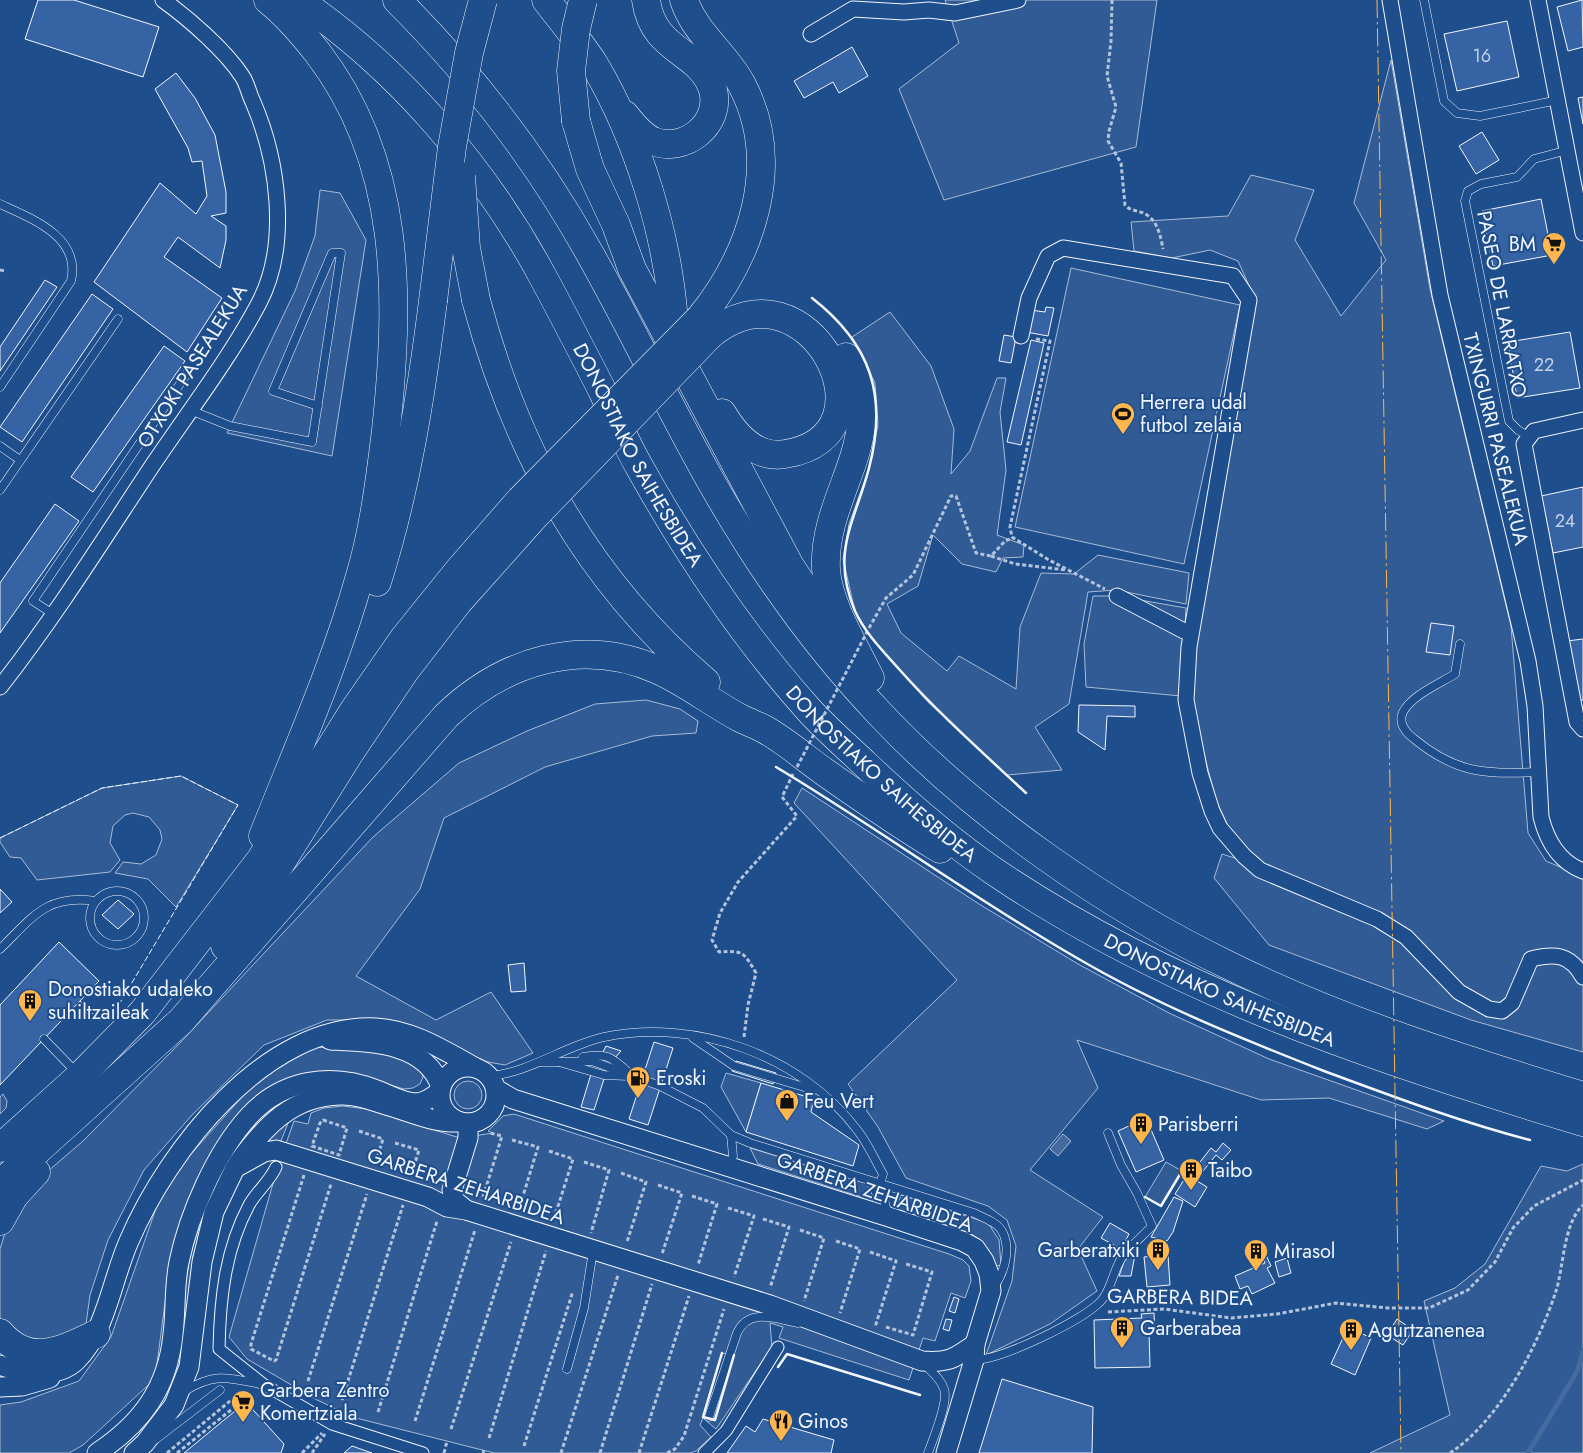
<svg xmlns="http://www.w3.org/2000/svg" width="1583" height="1453" viewBox="0 0 1583 1453" font-family="Jost,sans-serif">
<rect width="100%" height="100%" fill="#1f4e8c"/>
<g fill="#305b95" stroke="#a8bbd7" fill-rule="evenodd">
<polygon points="945,0 1157,0 1136,147 944,200 899,89 959,43"/>
<polygon points="1391,60 1430,289 1511,626 1528,833 1546,861 1581,876 1583,879 1583,1052 1471,1020 1269,945 1214,878 1222,854 1263,867 1230,830 1216,800 1203,750 1192,694 1193,634 1256,301 1238,261 1210,250 1172,258 1134,251 1131,222 1228,216 1251,175 1314,190 1295,240 1341,316 1386,260 1354,203"/>
<polygon points="320,190 340,193 366,240 332,456 227,433 295,291 315,236"/>
<polygon points="1071,268 1240,305 1184,564 1015,527"/>
<polygon points="890,312 931,366 954,429 951,474 970,451 997,378 1006,378 1000,412 1006,470 997,535 1024,545 1023,557 1003,558 996,572 962,564 933,535 918,586 887,604 901,633 947,671 959,656 1016,689 1020,627 1041,573 1074,574 1098,555 1189,573 1186,604 1116,590 1088,592 1069,704 1035,727 1062,770 1007,775 927,701 873,640 855,611 843,559 849,524 869,469 878,425 875,383 852,337"/>
<polygon points="1093,596 1117,596 1186,608 1181,696 1086,687 1084,644"/>
<polygon points="646,700 680,709 698,721 696,733 652,736 545,767 444,818 420,889 356,976 436,1020 491,992 533,1053 505,1065 488,1062 461,1051 438,1036 415,1027 375,1020 327,1020 264,1045 192,1115 144,1170 108,1240 90,1295 86,1324 42,1351 0,1322 0,1249 10,1217 33,1184 83,1141 177,1046 373,837 459,763 527,731 595,704"/>
<polygon points="181,776 238,805 176,907 148,879 115,873 123,862 141,864 156,855 162,839 160,830 149,817 133,813 125,815 113,826 110,843 120,860 110,872 37,880 21,858 10,857 0,842 0,838 102,788"/>
<polygon points="802,788 979,904 1078,964 1169,1013 1269,1059 1444,1121 1427,1129 1329,1098 1261,1100 1077,1040 1098,1088 1030,1170 1103,1217 1078,1249 1097,1291 1050,1324 986,1355 1012,1281 1016,1246 1007,1220 988,1206 906,1178 878,1127 848,1084 957,980 794,803"/>
<polygon points="348,1046 387,1050 422,1070 423,1077 420,1084 413,1088 404,1089 376,1081 327,1074 241,1126 170,1265 155,1379 83,1445 69,1453 0,1453 0,1405 21,1402 79,1381 111,1337 160,1197 190,1155 268,1068 311,1048"/>
<polygon points="726,1073 761,1083 746,1132 721,1087"/>
<circle cx="468" cy="1095" r="14"/>
<polygon points="307,1093 289,1104 209,1205 193,1256 186,1338 182,1354 179,1353 184,1294 190,1257 203,1209 240,1141 254,1126 280,1105"/>
<polygon points="3,1094 7,1101 6,1108 0,1114 0,1097"/>
<path d="M343,1106L366,1109L460,1138L493,1133L488,1131L503,1116L514,1114L949,1254L963,1260L969,1266L971,1281L965,1298L951,1293L935,1341L923,1338L909,1380L779,1338L783,1327L770,1323L772,1347L716,1429L703,1418L700,1425L711,1437L696,1451L690,1453H494L356,1418L317,1400L247,1359L229,1337L278,1166L294,1121L308,1124L311,1113L324,1108ZM722,1353L734,1356L714,1420L703,1417Z"/>
<polygon points="290,1118 281,1141 265,1141"/>
<polygon points="750,1148 866,1183 875,1200 874,1201 758,1164"/>
<polygon points="1166,1162 1182,1171 1161,1206 1145,1197"/>
<polygon points="1583,1164 1583,1453 1370,1453 1450,1415 1424,1301 1455,1288 1485,1264 1541,1166 1567,1171"/>
<polygon points="901,1195 988,1223 999,1240 1001,1265 996,1266 988,1249 972,1234 896,1209"/>
</g>
<polygon fill="#446ba0" stroke="#a8bbd7" points="1063,1134 1071,1141 1058,1156 1050,1149"/>
<g fill="none" stroke-linecap="round" stroke-linejoin="round">
<polyline stroke="#446ba0" stroke-width="5" points="1528,1453 1578,1370 1583,1351"/>
</g>
<g fill="#3563a3" stroke="#f2f6ff">
<polygon points="38,0 74,0 159,27 143,77 25,39"/>
<polygon points="1582,0 1583,47 1568,51 1557,7"/>
<polygon points="1507,21 1519,77 1457,91 1444,34"/>
<polygon points="852,47 868,76 839,93 833,82 804,98 794,81"/>
<polygon points="176,73 195,98 215,135 226,192 226,213 211,216 226,226 226,240 220,268 178,237 164,257 222,298 187,352 94,282 160,183 196,214 207,196 202,161 192,162 188,148 155,89"/>
<polygon points="1583,97 1583,124 1578,98"/>
<polygon points="1482,132 1499,160 1476,174 1459,146"/>
<polygon points="1541,199 1552,255 1493,266 1482,211"/>
<polygon points="45,280 57,287 0,371 0,347"/>
<polygon points="92,294 113,309 22,442 0,427"/>
<polygon points="1046,307 1054,308 1048,336 1026,332 1030,310 1045,312"/>
<polygon points="1570,332 1580,388 1517,398 1508,342"/>
<polygon points="1004,335 1016,337 1011,363 999,361"/>
<polygon points="1031,340 1044,343 1021,445 1007,442"/>
<polygon points="164,346 185,361 93,492 71,477"/>
<polygon points="1583,487 1583,547 1553,553 1541,496"/>
<polygon points="55,504 79,521 0,633 0,583"/>
<polygon points="1431,623 1454,626 1450,655 1426,652"/>
<polygon points="1583,639 1583,700 1578,701 1567,641"/>
<polygon points="1079,705 1135,706 1135,717 1107,716 1105,750 1078,732"/>
<polygon points="0,889 12,902 0,913"/>
<polygon points="118,900 134,914 118,929 102,915"/>
<polygon points="59,942 99,981 0,1085 0,1005"/>
<polygon points="524,963 526,991 511,992 508,965"/>
<polygon points="654,1042 673,1048 648,1125 629,1119"/>
<polygon points="606,1046 621,1051 613,1060 601,1056"/>
<polygon points="736,1061 776,1073 773,1084 732,1071"/>
<polygon points="591,1074 604,1079 594,1110 581,1107"/>
<polygon points="761,1083 814,1099 811,1112 859,1145 853,1166 746,1132"/>
<polygon points="1146,1118 1164,1160 1136,1172 1118,1131"/>
<polygon points="1223,1143 1231,1150 1222,1160 1216,1155 1199,1176 1193,1171 1211,1148 1216,1152"/>
<polygon points="1187,1175 1207,1187 1195,1207 1175,1194"/>
<polygon points="1174,1197 1183,1201 1173,1232 1167,1241 1151,1237"/>
<polygon points="1110,1223 1129,1234 1121,1249 1101,1238"/>
<polygon points="1130,1254 1135,1255 1131,1276 1119,1276 1124,1262"/>
<polygon points="1168,1255 1170,1285 1147,1287 1144,1257"/>
<polygon points="1266,1255 1271,1266 1267,1268 1275,1283 1252,1294 1248,1286 1240,1289 1235,1276 1265,1263 1262,1257"/>
<polygon points="1287,1258 1291,1273 1279,1277 1275,1262"/>
<polygon points="954,1297 959,1299 955,1313 949,1311"/>
<polygon points="1154,1313 1155,1331 1149,1331 1150,1367 1095,1368 1094,1320 1142,1318 1141,1314"/>
<polygon points="946,1319 952,1320 949,1331 943,1329"/>
<polygon points="1397,1319 1413,1330 1403,1345 1387,1335"/>
<polygon points="1348,1327 1371,1338 1355,1375 1331,1364"/>
<polygon points="1002,1379 1093,1407 1092,1453 979,1453"/>
<polygon points="246,1402 284,1444 281,1453 184,1453"/>
<polygon points="763,1419 834,1440 831,1453 727,1453 746,1426 755,1432"/>
<polygon points="352,1446 372,1453 344,1453"/>
</g>
<g fill="none" stroke-linecap="round" stroke-linejoin="round">
<g stroke="#f2f6ff" stroke-width="9">
<g id="service">
<polyline points="1424,0 1444,101 1457,113 1480,116 1558,100"/>
<path d="M0,204C33,219 81,237 71,281L0,387"/>
<polyline points="190,410 230,426 312,442 341,253 332,253 273,391 318,406"/>
<polyline points="1528,436 1518,430 1509,421 1465,201 1468,191 1481,184 1517,177 1534,159 1568,150"/>
<polyline points="0,446 20,460"/>
<polyline points="0,490 118,319"/>
<polyline points="53,614 33,601 188,372"/>
<path d="M1460,644L1455,674C1439,684 1412,695 1403,712C1398,722 1405,732 1413,738C1455,773 1485,775 1538,772"/>
<circle cx="117" cy="918" r="27"/>
<path d="M0,949C32,918 46,894 95,901"/>
<polyline points="693,1038 734,1066 814,1090"/>
<polyline points="44,1039 77,1073"/>
<path d="M583,1057C605,1053 611,1056 628,1072"/>
<polyline points="542,1062 559,1062 604,1075 628,1076"/>
<path d="M559,1062L592,1061L660,1086L703,1108L731,1135L750,1143L974,1213C984,1218 999,1223 1003,1233C1011,1250 1004,1273 994,1287"/>
<path d="M489,1076C529,1073 564,1046 604,1037C696,1018 801,1055 858,1131C868,1144 875,1160 883,1174L880,1184L888,1215"/>
<polyline points="730,1167 733,1156 731,1135"/>
<path d="M974,1360C1001,1360 1082,1321 1101,1301C1112,1289 1113,1269 1123,1256C1131,1245 1143,1236 1152,1226L1137,1193L1121,1165L1108,1133"/>
<path d="M925,1365C932,1372 941,1379 944,1389C949,1402 933,1439 928,1453"/>
<polyline points="567,1369 584,1308 593,1251"/>
<path d="M183,1392C213,1373 227,1377 260,1384"/>
<path d="M709,1417L737,1333C749,1307 776,1319 798,1323"/>
<polyline points="156,1439 220,1390"/>
</g>
</g>
<g stroke="#f2f6ff" stroke-width="13">
<g id="pedestrian">
<path d="M276,1167C270,1181 257,1191 249,1205C225,1250 220,1299 219,1349L263,1384L332,1424L423,1453"/>
<polyline points="704,1453 726,1431 778,1347"/>
</g>
</g>
<g stroke="#f2f6ff" stroke-width="17">
<g id="minor">
<path d="M1390,0L1440,295L1528,661L1535,706L1541,817C1547,841 1559,862 1583,871"/>
<polyline points="1538,0 1583,233"/>
<polyline points="811,34 853,9 904,12 929,10 955,13 1018,0"/>
<path d="M1021,336L1029,298L1048,256L1063,248L1233,276L1249,300L1189,647L1186,700L1200,773L1212,811L1220,828L1244,856L1260,870L1377,919L1406,937L1459,992L1489,1009L1502,1011L1512,1003L1531,959C1555,953 1570,954 1583,977"/>
<polyline points="1583,420 1534,431 1524,444 1577,722 1583,729"/>
<polyline points="1117,596 1184,631 1191,632"/>
<path d="M0,687C55,617 103,540 152,466C187,414 230,358 259,303C290,244 278,160 253,102C249,94 247,83 242,76C225,50 188,18 163,0"/>
</g>
</g>
<g stroke="#f2f6ff" stroke-width="21">
<g id="tertiary">
<path d="M330,1040C370,1042 426,1042 441,1087"/>
<circle cx="468" cy="1095" r="28"/>
<polyline points="496,1089 513,1099 889,1217 962,1241 975,1248 984,1261 989,1274 991,1291 975,1344 974,1360 946,1453"/>
<path d="M238,1163C264,1127 292,1096 340,1095C358,1094 378,1103 396,1108C417,1115 437,1123 459,1122"/>
<polyline points="466,1210 454,1200 452,1190 468,1138 468,1123"/>
<path d="M0,1365C22,1374 57,1379 76,1361C106,1332 112,1279 129,1241C168,1150 266,1023 376,1028C413,1030 445,1051 476,1068"/>
<polyline points="0,1387 22,1386 50,1378"/>
<path d="M97,1453C141,1424 168,1388 173,1334C176,1310 174,1286 179,1262C189,1214 216,1152 249,1116C283,1079 332,1072 377,1090C390,1095 403,1103 417,1103C426,1102 433,1097 440,1091"/>
<path d="M134,1453L145,1443L174,1405L189,1367L202,1262L214,1212L235,1168L264,1152L276,1150L428,1197L447,1207L466,1210L770,1305L922,1361C948,1363 954,1359 975,1344"/>
</g>
</g>
<g stroke="#f2f6ff" stroke-width="29">
<g id="motorway">
<path id="s1" d="M298,0C399,68 486,171 543,277C563,314 582,351 601,388C614,415 625,442 640,468C688,554 742,635 808,709C825,728 846,746 865,764C906,803 948,840 995,872C1172,992 1380,1061 1583,1122"/>
<path d="M397,0C473,76 538,160 590,254C634,332 672,414 717,492C763,572 817,648 881,715C974,814 1106,906 1228,965C1341,1021 1463,1059 1583,1096"/>
<path d="M546,0C562,21 580,42 594,64C638,138 668,236 674,322"/>
<path d="M684,0C695,34 726,54 742,85C783,163 752,254 700,318"/>
<path d="M625,115C632,124 642,136 653,141C684,154 722,124 713,90C701,50 653,53 646,0"/>
<polyline points="576,121 590,169 616,225 632,269 790,566 838,639"/>
<path d="M476,300C516,451 586,579 706,682"/>
<path d="M710,335C807,253 903,436 785,454C756,459 735,435 722,413"/>
<path d="M846,357C892,437 822,492 826,569C828,604 855,647 870,678"/>
<path d="M377,582C406,491 421,396 433,301"/>
<path d="M263,836C297,750 335,665 360,576C374,529 380,479 386,430C400,298 402,162 317,52C303,34 287,15 268,0"/>
<polyline points="225,946 255,904 349,754 405,671 459,601 534,517"/>
<polyline points="0,1148 80,1076 142,1013 261,859 354,710 404,638 458,571 520,500"/>
<path d="M0,1184L181,1021L446,716C503,661 582,636 658,670C687,683 712,703 740,718C748,722 756,725 764,729C786,741 806,759 826,773C863,799 901,825 940,849"/>
<polyline points="0,1221 14,1196 36,1172"/>
<path d="M0,1333C30,1368 62,1350 96,1334"/>
</g>
</g>
<g stroke="#b3c4dc" stroke-width="3" stroke-dasharray="4 2.5" stroke-linecap="butt">
<path d="M1112,0L1111,41L1107,76L1116,107L1109,131L1108,141L1121,163L1125,205C1131,212 1140,210 1147,215C1158,222 1161,238 1163,249"/>
<polyline points="0,270 5,271"/>
<polyline points="1036,339 1050,341 1010,527 1012,537 1049,560 1105,589"/>
<polyline points="991,556 1015,564 1066,570"/>
<polyline points="869,628 886,598 913,575 951,496 956,496 976,553 991,556 1005,541 1013,538"/>
<path d="M744,1037L748,1005L756,973C744,953 744,950 719,952L712,940L720,913L738,882L797,816L782,797L793,774"/>
<polygon points="323,1120 347,1128 339,1155 312,1146 320,1123"/>
<polyline points="359,1131 383,1139 375,1164"/>
<polyline points="512,1140 538,1147 519,1209"/>
<polyline points="395,1143 419,1150 411,1175"/>
<polyline points="549,1151 573,1159 554,1219"/>
<polyline points="584,1162 609,1170 591,1233"/>
<polyline points="621,1173 646,1182 627,1242"/>
<polyline points="304,1175 251,1344 251,1349 274,1361 276,1360 331,1184"/>
<polyline points="658,1185 682,1193 662,1254"/>
<polyline points="692,1196 717,1204 698,1265"/>
<polyline points="483,1197 502,1136 490,1133"/>
<polyline points="728,1208 754,1216 734,1277"/>
<polyline points="763,1219 789,1227 770,1288"/>
<polyline points="800,1230 824,1238 804,1301"/>
<polyline points="836,1241 860,1249 840,1313"/>
<polyline points="870,1252 896,1261 876,1324 873,1323"/>
<polyline points="1108,1312 1164,1309 1231,1318 1277,1314 1336,1303 1388,1308 1429,1308 1468,1290 1495,1262 1513,1228 1534,1206 1583,1180"/>
<polyline points="886,1327 913,1335 932,1272 906,1264"/>
<polyline points="308,1381 367,1194"/>
<polyline points="342,1400 403,1205"/>
<polyline points="378,1412 437,1221"/>
<polyline points="415,1421 475,1230"/>
<polyline points="451,1429 511,1242"/>
<polyline points="489,1438 546,1251"/>
<polyline points="524,1446 573,1291"/>
<polyline points="167,1453 241,1392"/>
<polyline points="177,1453 251,1394"/>
<polyline points="302,1453 322,1433"/>
<polyline points="312,1453 325,1434"/>
<polyline points="444,1453 447,1441"/>
<polyline points="483,1453 484,1450"/>
<polyline points="561,1453 618,1275"/>
<polyline points="600,1453 652,1284"/>
<polyline points="639,1453 689,1296"/>
<polyline points="667,1453 675,1449 684,1436 724,1309"/>
<path d="M1450,1453C1499,1421 1538,1346 1556,1291C1564,1266 1563,1224 1583,1205"/>
</g>
<use href="#service" stroke="#1f4e8c" stroke-width="8"/>
<use href="#pedestrian" stroke="#1f4e8c" stroke-width="11"/>
<use href="#minor" stroke="#1f4e8c" stroke-width="15"/>
<use href="#tertiary" stroke="#1f4e8c" stroke-width="19"/>
<use href="#motorway" stroke="#1f4e8c" stroke-width="28"/>
<g stroke="#f2f6ff" stroke-width="29" stroke-linecap="butt">
<g id="motorway-bridge">
<polyline points="576,121 571,71 576,29 583,0"/>
<polyline points="461,176 466,248 476,300"/>
<polyline points="433,301 452,147 469,53 483,0"/>
<polyline points="520,500 700,318"/>
<polyline points="534,517 710,335"/>
</g>
</g>
<polyline stroke="#b3c4dc" stroke-width="3" stroke-dasharray="4 2.5" stroke-linecap="butt" points="797,767 867,632"/>
<use href="#motorway-bridge" stroke="#1f4e8c" stroke-width="28"/>
<g stroke="#f2f6ff" stroke-width="1" stroke-dasharray="6 2.5" stroke-linecap="butt">
<polyline points="0,838 102,788 181,776 238,805 118,1006 100,1021"/>
<polyline points="80,1001 93,1014"/>
</g>
<g stroke="#f2f6ff" stroke-width="2.5">
<path d="M812,298C871,344 888,396 869,468C855,522 830,552 855,611C865,633 882,650 898,668C938,713 982,752 1026,793"/>
<path d="M776,767C878,828 974,899 1077,958C1155,1004 1240,1038 1324,1071C1392,1096 1460,1122 1530,1140"/>
<polyline points="1145,1197 1161,1206 1182,1171"/>
<polyline points="722,1353 703,1417 715,1420 734,1355"/>
<polyline points="778,1367 787,1354 920,1395"/>
</g>
<polyline stroke="#ffb74d" stroke-width="1" stroke-dasharray="18 4 2.5 4" stroke-linecap="butt" points="1377,0 1401,1453"/>
</g>
<defs>
<g id="supermarket-pin" transform="scale(1.25)"><path d="M0 17L-7.5 6A9.5 9.5 0 1 1 7.5 6Z" fill="#ffb74d" stroke="#1f4e8c"/><path d="M-6-5.5h2.5l.6 2H6L4.5 2H-2.5L-4.4-4H-6ZM-1.5 3.2a1.3 1.3 0 1 0 .1 0ZM3 3.2a1.3 1.3 0 1 0 .1 0Z" fill="#111"/></g>
<g id="stadium-pin" transform="scale(1.25)"><path d="M0 17L-7.5 6A9.5 9.5 0 1 1 7.5 6Z" fill="#ffb74d" stroke="#1f4e8c"/><path d="M0-5a6.5 5 0 1 0 0 10a6.5 5 0 1 0 0-10ZM-3.5-1.8h7v3.6h-7Z" fill="#111"/></g>
<g id="building-pin" transform="scale(1.25)"><path d="M0 17L-7.5 6A9.5 9.5 0 1 1 7.5 6Z" fill="#ffb74d" stroke="#1f4e8c"/><path d="M-4-6H4V6H1V3H-1V6H-4ZM-2.5-4.3h1.7v1.8h-1.7ZM.8-4.3h1.7v1.8H.8ZM-2.5-1h1.7V.8h-1.7ZM.8-1h1.7V.8H.8Z" fill="#111"/></g>
<g id="fuel-pin" transform="scale(1.25)"><path d="M0 17L-7.5 6A9.5 9.5 0 1 1 7.5 6Z" fill="#ffb74d" stroke="#1f4e8c"/><path d="M-5.5-6h7V0h2V4h1.3V-2.5L3-4.5l.8-.8L6-3V5H2.5V1h-1V6h-7ZM-4.2-4.7v3.2H.2V-4.7Z" fill="#111"/></g>
<g id="shop-pin" transform="scale(1.25)"><path d="M0 17L-7.5 6A9.5 9.5 0 1 1 7.5 6Z" fill="#ffb74d" stroke="#1f4e8c"/><path d="M-5-2.5h2.3a2.7 3.5 0 0 1 5.4 0H5L5.5 6h-11ZM-1.5-2.5h3a1.5 2.3 0 0 0-3 0Z" fill="#111"/></g>
<g id="restaurant-pin" transform="scale(1.25)"><path d="M0 17L-7.5 6A9.5 9.5 0 1 1 7.5 6Z" fill="#ffb74d" stroke="#1f4e8c"/><path d="M-5-6h1v4h1v-4h1v4h1v-4h1v5L-1.5 .5V6h-2V.5L-5-1ZM5-6V6H3V1.5H1.5Q1.5-4 5-6Z" fill="#111"/></g>
</defs>
<g fill-rule="evenodd">
<use href="#supermarket-pin" x="1554" y="244"/>
<use href="#stadium-pin" x="1123" y="414"/>
<use href="#building-pin" x="30" y="1001"/>
<use href="#fuel-pin" x="638" y="1078"/>
<use href="#shop-pin" x="787" y="1101"/>
<use href="#building-pin" x="1141" y="1124"/>
<use href="#building-pin" x="1191" y="1170"/>
<use href="#building-pin" x="1158" y="1250"/>
<use href="#building-pin" x="1256" y="1251"/>
<use href="#building-pin" x="1122" y="1328"/>
<use href="#building-pin" x="1351" y="1330"/>
<use href="#supermarket-pin" x="243" y="1402"/>
<use href="#restaurant-pin" x="781" y="1421"/>
</g>
<g text-anchor="middle" stroke-width="4" stroke-linejoin="round" paint-order="stroke">
<g font-size="18" fill="#c3d1e8">
<text x="1482" y="62">16</text>
<text x="1544" y="371">22</text>
<text x="1565" y="527">24</text>
</g>
<g font-size="20" fill="#f2f6ff" stroke="#1f4e8c" text-anchor="start">
<text x="1536" y="251" text-anchor="end">BM</text>
<text x="1140" y="409">Herrera udal<tspan x="1140" dy="23">futbol zelaia</tspan></text>
<text x="48" y="996">Donostiako udaleko<tspan x="48" dy="23">suhiltzaileak</tspan></text>
<text x="656" y="1085">Eroski</text>
<text x="804" y="1108">Feu Vert</text>
<text x="1158" y="1131">Parisberri</text>
<text x="1208" y="1177">Taibo</text>
<text x="1140" y="1257" text-anchor="end">Garberatxiki</text>
<text x="1274" y="1258">Mirasol</text>
<text x="1140" y="1335">Garberabea</text>
<text x="1368" y="1337">Agurtzanenea</text>
<text x="260" y="1397">Garbera Zentro<tspan x="260" dy="23">Komertziala</tspan></text>
<text x="798" y="1428">Ginos</text>
</g>
<g font-size="20" fill="#f2f6ff" stroke="#1f4e8c">
<text transform="translate(1502 304) rotate(79)" y="7">PASEO DE LARRATXO</text>
<text transform="translate(192 366) rotate(-58)" y="7">OTXOKI PASEALEKUA</text>
<text transform="translate(1496 439) rotate(76)" y="7">TXINGURRI PASEALEKUA</text>
<text dy="7" stroke="none"><textPath href="#s1" startOffset="575">DONOSTIAKO SAIHESBIDEA</textPath></text>
<text dy="7" stroke="none"><textPath href="#s1" startOffset="980">DONOSTIAKO SAIHESBIDEA</textPath></text>
<text dy="7" stroke="none"><textPath href="#s1" startOffset="1385">DONOSTIAKO SAIHESBIDEA</textPath></text>
<text transform="translate(466 1186) rotate(18)" y="7">GARBERA ZEHARBIDEA</text>
<text transform="translate(875 1192) rotate(19)" y="7">GARBERA ZEHARBIDEA</text>
<text transform="translate(1180 1297) rotate(1)" y="7">GARBERA BIDEA</text>
</g>
</g>
</svg>
